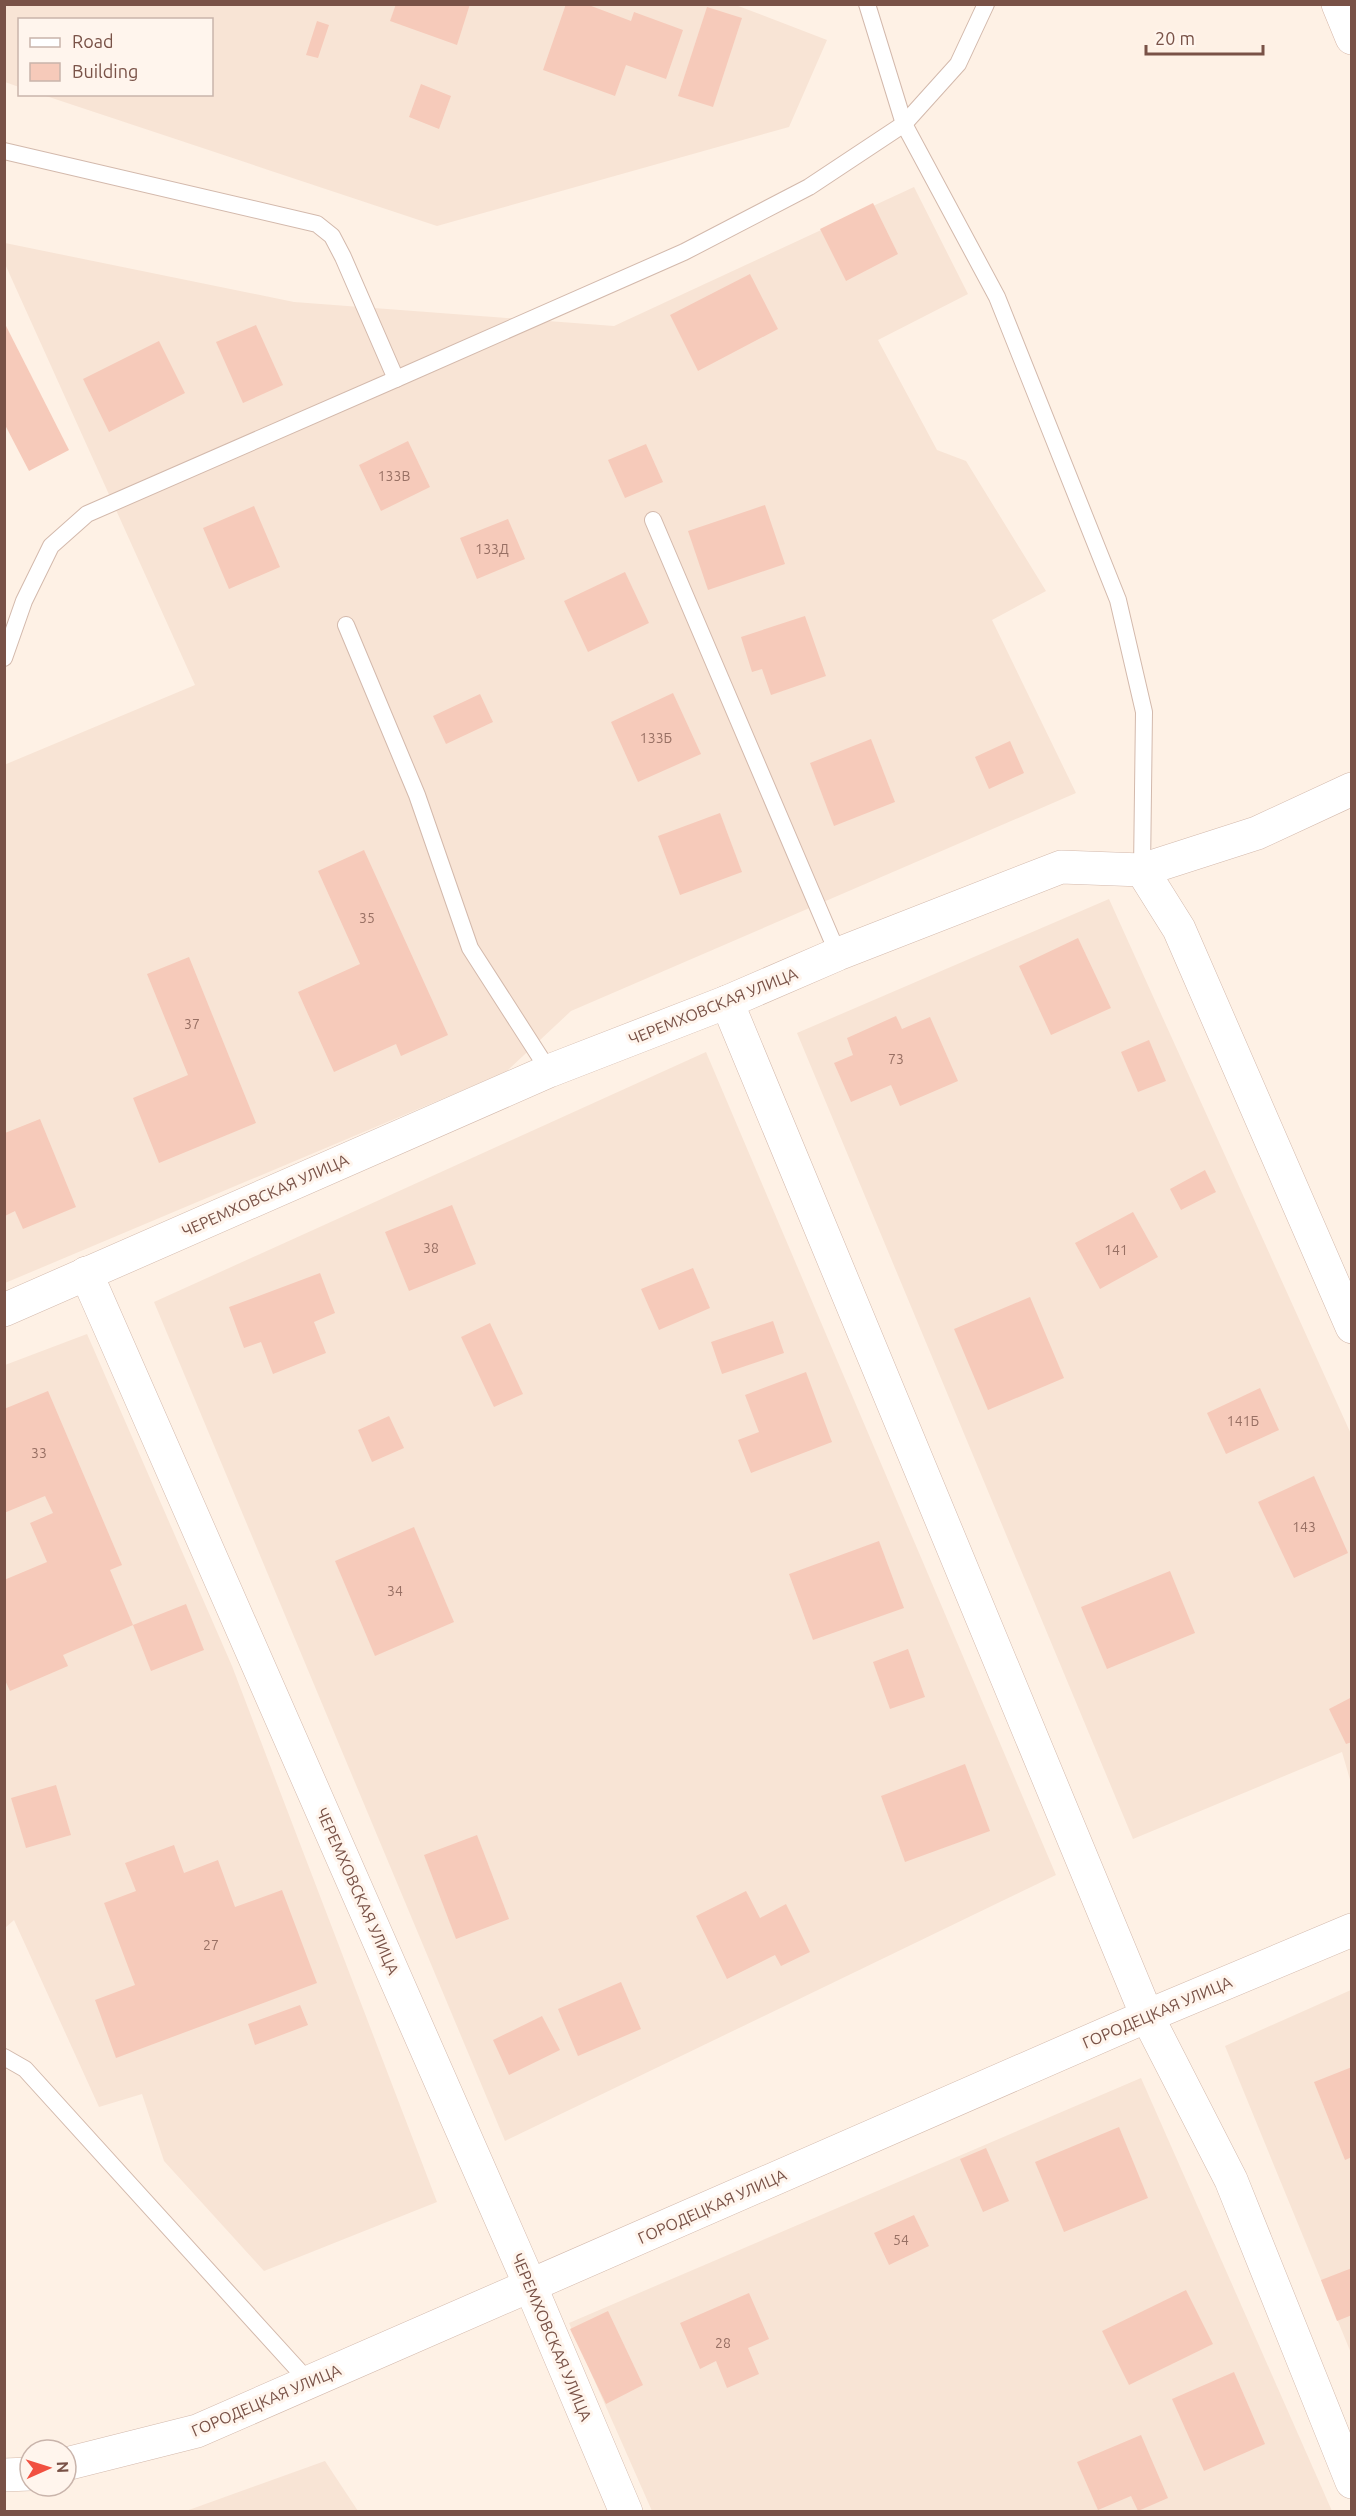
<svg xmlns="http://www.w3.org/2000/svg" width="1356" height="2516" viewBox="0 0 1356 2516" font-family="Ubuntu,sans-serif">
<rect width="100%" height="100%" fill="#fef1e5"/>
<g fill="#f8e4d5">
<polygon points="733,4 827,40 789,127 437,226 43,95 212,94 212,20 20,20 19,87 5,82 5,5"/>
<polygon points="914,187 968,294 878,340 937,450 966,461 1046,591 992,620 1076,793 571,1011 506,1072 5,1283 4,765 195,685 5,264 5,243 294,302 614,326"/>
<polygon points="1109,899 1351,1434 1351,1783 1342,1752 1133,1839 797,1033"/>
<polygon points="706,1052 1056,1875 505,2141 154,1302"/>
<polygon points="87,1334 232,1666 437,2202 264,2271 164,2161 142,2094 99,2107 14,1920 5,1928 5,1365"/>
<polygon points="1351,1990 1351,2353 1225,2046"/>
<polygon points="1141,2078 1332,2511 652,2511 569,2323"/>
<polygon points="325,2461 358,2511 186,2511"/>
</g>
<g fill="#f6caba">
<polygon points="396,4 470,4 457,45 390,21"/>
<polygon points="566,4 586,4 631,21 634,12 683,30 666,79 626,65 615,96 543,70"/>
<polygon points="707,7 742,18 713,107 678,96"/>
<polygon points="317,21 329,25 318,58 306,55"/>
<polygon points="421,84 451,96 439,129 409,117"/>
<polygon points="873,203 898,254 846,281 820,229"/>
<polygon points="750,274 778,329 698,371 670,315"/>
<polygon points="4,322 69,450 29,471 4,423"/>
<polygon points="256,325 283,385 243,403 216,342"/>
<polygon points="159,341 185,393 109,432 83,379"/>
<polygon points="408,441 430,487 381,511 359,465"/>
<polygon points="646,444 663,482 625,498 608,460"/>
<polygon points="765,505 785,564 708,590 688,531"/>
<polygon points="254,506 280,567 229,589 203,528"/>
<polygon points="508,519 525,559 477,579 460,538"/>
<polygon points="625,572 649,623 588,652 564,601"/>
<polygon points="805,616 826,676 771,695 762,669 752,672 741,637"/>
<polygon points="673,693 701,754 638,782 611,722"/>
<polygon points="480,694 493,722 446,744 433,716"/>
<polygon points="871,739 895,802 834,826 810,763"/>
<polygon points="1010,741 1024,773 989,789 975,757"/>
<polygon points="720,813 742,872 680,895 658,836"/>
<polygon points="364,850 448,1035 401,1056 396,1044 334,1072 298,992 360,964 318,871"/>
<polygon points="1078,938 1111,1008 1051,1035 1019,966"/>
<polygon points="189,957 256,1123 159,1163 133,1098 188,1075 147,974"/>
<polygon points="896,1016 902,1029 930,1017 958,1081 900,1106 891,1085 851,1102 834,1063 853,1055 847,1038"/>
<polygon points="1149,1040 1166,1081 1138,1092 1121,1052"/>
<polygon points="40,1119 76,1207 23,1229 15,1211 5,1216 5,1133"/>
<polygon points="1205,1170 1216,1192 1181,1210 1170,1189"/>
<polygon points="452,1205 476,1264 409,1291 385,1232"/>
<polygon points="1133,1212 1158,1257 1100,1289 1075,1243"/>
<polygon points="693,1268 710,1308 659,1330 641,1289"/>
<polygon points="320,1273 335,1313 314,1322 326,1353 273,1374 261,1342 244,1348 229,1307"/>
<polygon points="1030,1297 1064,1378 988,1410 954,1329"/>
<polygon points="773,1321 784,1353 722,1374 711,1342"/>
<polygon points="490,1323 523,1394 494,1407 461,1337"/>
<polygon points="806,1372 832,1442 751,1473 738,1440 759,1432 745,1395"/>
<polygon points="1260,1388 1279,1430 1226,1454 1207,1413"/>
<polygon points="48,1391 122,1565 110,1570 133,1625 63,1655 68,1666 10,1691 4,1678 4,1580 47,1562 30,1523 53,1513 45,1496 4,1513 4,1409"/>
<polygon points="389,1416 404,1448 372,1462 358,1430"/>
<polygon points="1314,1476 1348,1553 1294,1578 1258,1502"/>
<polygon points="414,1527 454,1622 375,1656 335,1561"/>
<polygon points="879,1541 904,1608 813,1640 789,1574"/>
<polygon points="1170,1571 1195,1633 1107,1669 1081,1607"/>
<polygon points="186,1604 204,1650 151,1671 133,1625"/>
<polygon points="908,1649 925,1697 890,1709 873,1662"/>
<polygon points="1352,1697 1352,1742 1346,1744 1329,1709"/>
<polygon points="965,1764 990,1831 905,1862 881,1796"/>
<polygon points="56,1785 71,1835 26,1848 11,1798"/>
<polygon points="477,1835 509,1919 456,1939 424,1855"/>
<polygon points="174,1845 184,1873 218,1860 235,1907 282,1890 317,1983 116,2058 95,2000 135,1985 104,1903 136,1891 125,1863"/>
<polygon points="746,1891 760,1918 786,1904 810,1952 781,1966 775,1955 727,1979 696,1916"/>
<polygon points="621,1982 641,2029 578,2056 558,2009"/>
<polygon points="300,2005 308,2025 255,2045 248,2024"/>
<polygon points="542,2016 560,2050 509,2075 493,2040"/>
<polygon points="1352,2067 1352,2157 1345,2160 1314,2082"/>
<polygon points="1119,2127 1148,2198 1064,2232 1035,2162"/>
<polygon points="986,2148 1009,2201 983,2212 960,2159"/>
<polygon points="914,2215 929,2246 889,2265 874,2233"/>
<polygon points="1352,2268 1352,2315 1337,2321 1321,2280"/>
<polygon points="1186,2290 1213,2344 1129,2385 1102,2331"/>
<polygon points="749,2293 769,2339 748,2348 759,2374 727,2388 716,2361 700,2369 680,2323"/>
<polygon points="608,2311 643,2385 606,2404 570,2329"/>
<polygon points="1234,2372 1265,2444 1204,2471 1172,2399"/>
<polygon points="1141,2435 1168,2498 1138,2511 1131,2496 1098,2510 1077,2462"/>
</g>
<g fill="none" stroke-linecap="round" stroke-linejoin="round">
<g stroke="#d3b9ac" stroke-width="18">
<g id="lane">
<polyline points="867,4 904,124 997,297 1118,600 1144,712 1142,870"/>
<polyline points="4,151 317,224 332,236 343,257 396,379 684,252 809,187 904,124 958,64 986,4"/>
<polyline points="653,520 838,954"/>
<polyline points="346,625 417,795 470,948 549,1071"/>
<polyline points="4,658 24,601 51,546 87,514 396,379"/>
<polyline points="4,2057 25,2069 310,2383"/>
</g>
</g>
<g stroke="#d3b9ac" stroke-width="34">
<g id="street">
<polyline points="1142,870 1179,929 1352,1327"/>
<polyline points="727,1002 1147,2016 1231,2180 1352,2482"/>
<polyline points="86,1273 530,2285 626,2512"/>
<polyline points="4,1310 549,1071 727,1002 838,954 1061,867 1142,870 1257,833 1352,789"/>
<polyline points="66,2464 197,2431 1147,2016 1352,1930"/>
<polyline points="4,2475 30,2474"/>
</g>
</g>
<g stroke="#d6b7a9" stroke-width="34">
<polyline id="secondary" points="1338,4 1352,38"/>
</g>
<use href="#lane" stroke="#fff" stroke-width="16"/>
<use href="#street" stroke="#fff" stroke-width="33"/>
<use href="#secondary" stroke="#fff" stroke-width="33"/>
</g>
<g text-anchor="middle" stroke-width="6" stroke-linejoin="round" paint-order="stroke">
<g font-size="14" fill="#987064">
<text x="394" y="481">133В</text>
<text x="492" y="554">133Д</text>
<text x="656" y="743">133Б</text>
<text x="367" y="923">35</text>
<text x="192" y="1029">37</text>
<text x="896" y="1064">73</text>
<text x="431" y="1253">38</text>
<text x="1116" y="1255">141</text>
<text x="1243" y="1426">141Б</text>
<text x="39" y="1458">33</text>
<text x="1304" y="1532">143</text>
<text x="395" y="1596">34</text>
<text x="211" y="1950">27</text>
<text x="901" y="2245">54</text>
<text x="723" y="2348">28</text>
</g>
<g font-size="16" fill="#795247" stroke="#fff5ed">
<text transform="translate(713 1006) rotate(-22)" y="6">ЧЕРЕМХОВСКАЯ УЛИЦА</text>
<text transform="translate(265 1195) rotate(-24)" y="6">ЧЕРЕМХОВСКАЯ УЛИЦА</text>
<text transform="translate(358 1891) rotate(66)" y="6">ЧЕРЕМХОВСКАЯ УЛИЦА</text>
<text transform="translate(1157 2012) rotate(-23)" y="6">ГОРОДЕЦКАЯ УЛИЦА</text>
<text transform="translate(712 2206) rotate(-24)" y="6">ГОРОДЕЦКАЯ УЛИЦА</text>
<text transform="translate(552 2337) rotate(67)" y="6">ЧЕРЕМХОВСКАЯ УЛИЦА</text>
<text transform="translate(266 2400) rotate(-23)" y="6">ГОРОДЕЦКАЯ УЛИЦА</text>
</g>
</g>
<rect width="1356" height="2516" fill="none" stroke="#795247" stroke-width="12"/>
<rect x="18" y="18" width="195" height="78" fill="#fff5ed" stroke="#c9b4ab" stroke-width="1.5"/>
<rect x="30" y="38" width="30" height="9" fill="#ffffff" stroke="#c9b4ab" stroke-width="1.5"/>
<text x="72" y="48" font-size="18" fill="#795247">Road</text>
<rect x="30" y="63" width="30" height="18" fill="#f6caba" stroke="#c9b4ab" stroke-width="1.5"/>
<text x="72" y="78" font-size="18" fill="#795247">Building</text>
<g transform="translate(48 2468) rotate(87)"><circle r="28" fill="#fff5ed" stroke="#c9b4ab" stroke-width="1.5"/>
<path d="M0-4.5L10 22L0 15L-10 22Z" fill="#f15040"/>
<text y="-9" font-size="16" font-weight="bold" text-anchor="middle" fill="#795247">N</text>
</g>
<path d="M1146 45v9h117v-9" fill="none" stroke="#795247" stroke-width="3"/>
<text x="1155" y="45" font-size="18" fill="#795247" stroke="#fff5ed" stroke-width="4.5" paint-order="stroke">20 m</text>
</svg>
